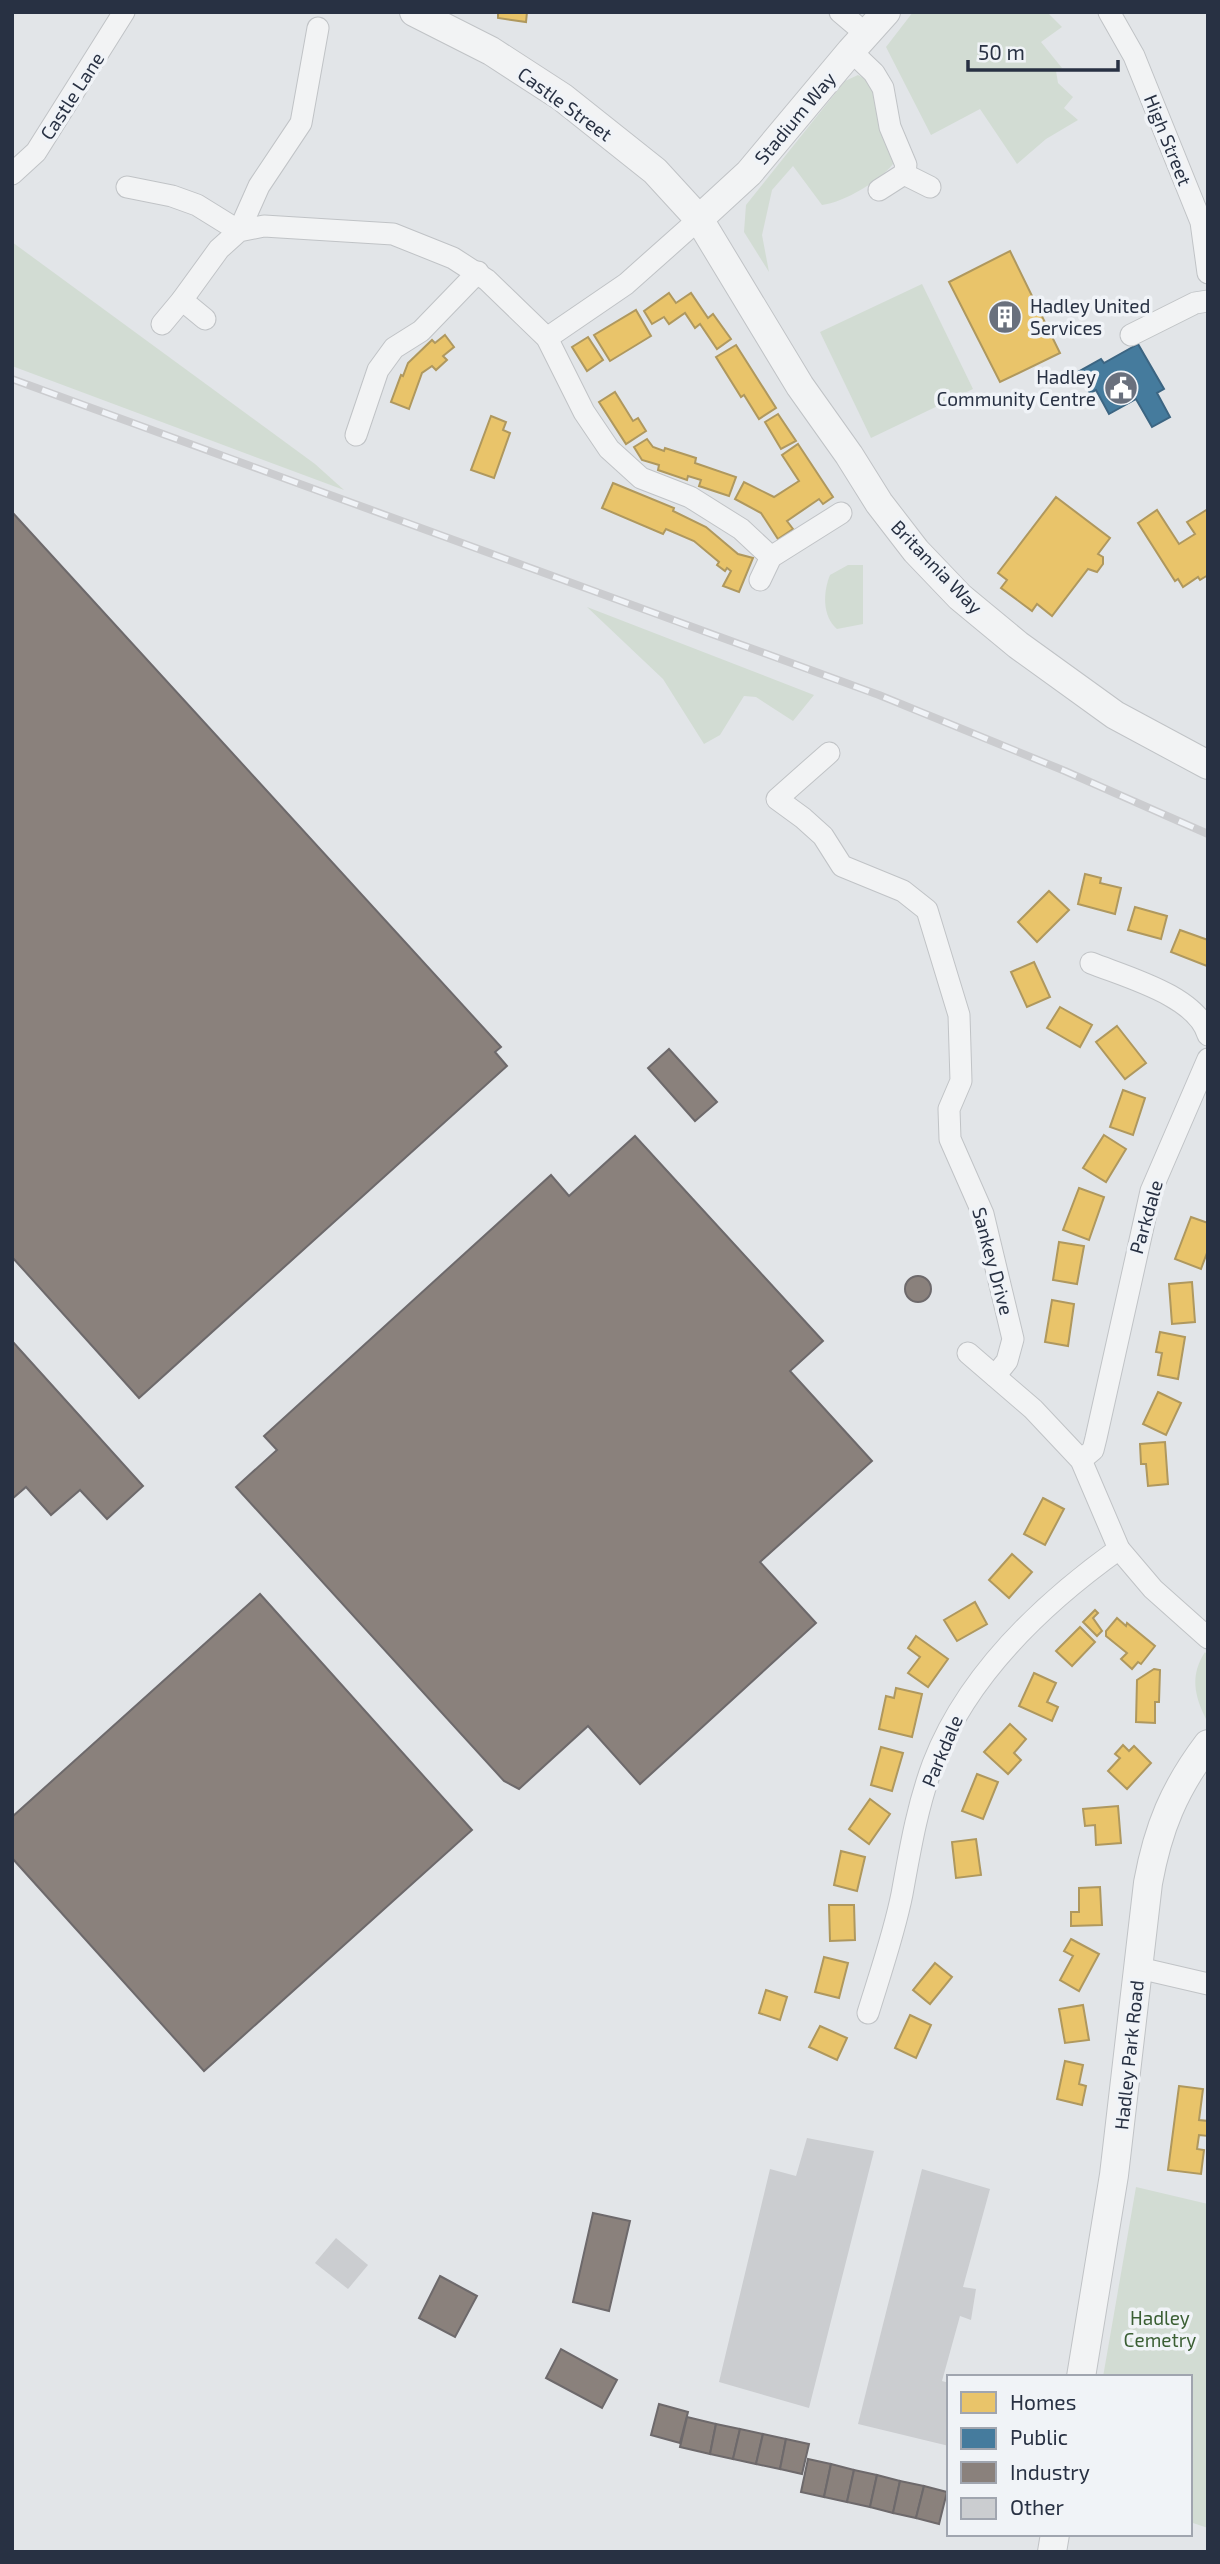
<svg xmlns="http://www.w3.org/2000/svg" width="1220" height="2564" viewBox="0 0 1220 2564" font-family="'Exo 2',sans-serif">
<rect width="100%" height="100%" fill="#e2e5e8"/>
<g fill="#d2dcd3">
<polygon points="913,12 1047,12 1062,27 1041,42 1062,68 1056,71 1058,83 1073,97 1064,108 1078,120 1046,139 1017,164 980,109 931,135 886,47"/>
<path d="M858,75L872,83L895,161C884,179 843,203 822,205L793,166L772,190L762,235L769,272L744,232L746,205L845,81Z"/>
<polygon points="12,242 315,464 344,490 12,366"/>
<polygon points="922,284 973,389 871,438 820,332"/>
<path d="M848,565H863V624L837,629C822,616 823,592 830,575Z"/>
<polygon points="587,607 814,695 793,721 756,697 744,696 720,735 704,744 663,679"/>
<path d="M1205,1652L1208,1656L1206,1719C1194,1695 1190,1675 1205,1652Z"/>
<polygon points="1136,2187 1208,2204 1208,2528 1190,2522 1190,2377 1103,2377"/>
</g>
<g fill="#e9c46a" stroke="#af985e" stroke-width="2">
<polygon points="498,12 527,12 526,22 498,18"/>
<polygon points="1010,251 1060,353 1000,382 949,282"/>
<polygon points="669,293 676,303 691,293 708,318 713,314 731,339 717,349 700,324 695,328 685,313 669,324 664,317 652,324 644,311"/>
<polygon points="636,310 651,336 610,361 594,335"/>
<polygon points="445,335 454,347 443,356 447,360 436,370 432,366 422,373 409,409 391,402 401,375 403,376 408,363 432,340 435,343"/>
<polygon points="588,337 603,360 587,371 572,347"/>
<polygon points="736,345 776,408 759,419 744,395 741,397 716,357"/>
<polygon points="615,392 633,421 638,418 646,431 626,444 599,402"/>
<polygon points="778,414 796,441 781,449 765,422"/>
<polygon points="491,416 506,422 503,430 510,433 494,478 471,470"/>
<polygon points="647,439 653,447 664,451 665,448 696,458 695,463 736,477 729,496 699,486 701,480 688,476 687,480 658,470 659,465 642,460 634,447"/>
<polygon points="798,444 833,497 823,504 819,499 787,521 793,529 778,539 761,513 735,499 744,482 774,497 799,481 782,455"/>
<polygon points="613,483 674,508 673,511 706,527 738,554 753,558 739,592 723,586 731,571 727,568 725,571 717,565 719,562 694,541 666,529 663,534 602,508"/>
<polygon points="1056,497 1110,538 1098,554 1103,557 1103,564 1097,572 1088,569 1052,616 1037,604 1032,611 1001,588 1007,580 998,573"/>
<polygon points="1208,509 1208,575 1200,580 1198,577 1183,587 1178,579 1175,581 1138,523 1157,510 1179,544 1195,534 1187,522"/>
<polygon points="1085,874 1101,878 1100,883 1121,888 1115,914 1078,904"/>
<polygon points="1049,891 1069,910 1037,942 1018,922"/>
<polygon points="1135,907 1167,916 1161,939 1128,930"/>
<polygon points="1180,930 1208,940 1207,966 1171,952"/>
<polygon points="1034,962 1050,997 1027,1007 1011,972"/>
<polygon points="1060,1007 1092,1025 1080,1047 1047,1028"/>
<polygon points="1117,1026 1146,1063 1125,1079 1096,1042"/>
<polygon points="1123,1090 1145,1098 1133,1135 1110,1127"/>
<polygon points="1104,1135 1126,1149 1106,1182 1083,1168"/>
<polygon points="1079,1188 1104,1197 1089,1240 1063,1230"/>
<polygon points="1191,1217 1208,1223 1208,1250 1201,1269 1175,1259"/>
<polygon points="1059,1242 1084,1246 1077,1284 1053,1280"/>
<polygon points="1192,1282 1195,1322 1172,1324 1169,1284"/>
<polygon points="1052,1300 1074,1304 1068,1346 1045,1342"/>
<polygon points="1160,1332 1185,1337 1178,1379 1158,1375 1162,1353 1156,1352"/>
<polygon points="1158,1392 1181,1403 1166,1435 1143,1424"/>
<polygon points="1165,1442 1168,1484 1148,1486 1146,1464 1141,1464 1140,1444"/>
<polygon points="1043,1498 1064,1509 1045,1545 1024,1534"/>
<polygon points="1012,1554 1032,1572 1009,1598 989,1580"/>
<polygon points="975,1602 987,1624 957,1641 944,1620"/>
<polygon points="1095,1610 1098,1613 1093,1618 1102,1631 1097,1636 1083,1622"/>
<polygon points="1117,1618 1126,1626 1127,1623 1155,1646 1141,1664 1138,1662 1132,1669 1121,1659 1127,1653 1106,1636 1106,1631"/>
<polygon points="1080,1627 1095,1642 1072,1666 1056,1651"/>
<polygon points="916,1636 948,1659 928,1687 908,1673 920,1657 908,1648"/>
<polygon points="1154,1669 1160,1670 1159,1702 1155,1702 1155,1723 1136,1722 1137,1680"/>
<polygon points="1034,1673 1056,1683 1047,1702 1058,1707 1052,1721 1019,1706"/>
<polygon points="896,1688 922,1694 912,1737 879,1729 886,1696 894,1698"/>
<polygon points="1010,1724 1026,1739 1014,1753 1021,1760 1008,1774 984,1752"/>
<polygon points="1123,1745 1129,1751 1134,1746 1151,1763 1127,1789 1108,1771 1120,1758 1115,1754"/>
<polygon points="881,1747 903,1753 892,1791 871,1785"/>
<polygon points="977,1774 998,1782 983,1819 962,1811"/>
<polygon points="870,1799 890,1814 869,1844 849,1829"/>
<polygon points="1118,1806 1121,1843 1096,1845 1095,1825 1085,1826 1083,1809"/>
<polygon points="976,1839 981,1875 956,1878 952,1842"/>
<polygon points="841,1851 865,1857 857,1891 834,1885"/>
<polygon points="1100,1887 1102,1925 1071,1926 1071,1912 1079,1912 1079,1888"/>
<polygon points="829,1905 854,1905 855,1940 830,1941"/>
<polygon points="1071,1939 1099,1954 1079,1991 1060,1980 1073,1956 1064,1951"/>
<polygon points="824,1957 848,1963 839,1998 815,1992"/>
<polygon points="935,1963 952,1977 930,2004 913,1990"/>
<polygon points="766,1990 787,1997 780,2020 759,2013"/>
<polygon points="1083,2005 1089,2040 1065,2043 1059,2009"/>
<polygon points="910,2015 931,2025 916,2058 895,2048"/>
<polygon points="820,2026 847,2038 837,2060 809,2047"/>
<polygon points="1065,2061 1083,2065 1079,2084 1086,2086 1082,2105 1057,2099"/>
<polygon points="1179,2086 1203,2089 1199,2120 1208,2121 1208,2136 1199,2135 1197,2149 1204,2150 1201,2174 1168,2170"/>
</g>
<polygon fill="#457b9d" stroke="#3c6582" stroke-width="2" points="1138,344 1164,389 1157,393 1170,417 1152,427 1136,399 1109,414 1096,390 1090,393 1078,372 1101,359 1104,363"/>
<g fill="#8a817c" stroke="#6d696b" stroke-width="2">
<polygon points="12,512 501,1047 495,1052 507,1066 139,1398 12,1257"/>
<polygon points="669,1049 717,1102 695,1121 648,1068"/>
<polygon points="635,1136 823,1341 790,1371 872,1461 760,1562 816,1623 640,1784 588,1726 519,1789 504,1781 236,1487 277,1450 264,1436 551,1175 569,1196"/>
<circle cx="918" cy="1289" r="13"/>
<polygon points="12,1341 143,1486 107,1519 80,1490 51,1515 26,1487 12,1499"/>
<polygon points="260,1594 472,1830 204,2071 12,1858 12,1817"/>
<polygon points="593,2213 630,2221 609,2311 573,2302"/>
<polygon points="440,2276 477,2296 455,2337 419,2318"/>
<polygon points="561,2349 617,2380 602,2408 546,2378"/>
<polygon points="659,2404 688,2412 680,2443 651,2435"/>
<polygon points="687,2417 716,2424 710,2454 680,2447"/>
<polygon points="716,2424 740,2429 733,2459 710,2454"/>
<polygon points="740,2429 763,2434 756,2464 733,2459"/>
<polygon points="763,2434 786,2439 780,2469 756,2464"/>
<polygon points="786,2439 809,2444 802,2474 780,2469"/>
<polygon points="808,2459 831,2464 824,2497 801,2492"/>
<polygon points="831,2464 854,2470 847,2502 824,2497"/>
<polygon points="854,2470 877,2475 870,2507 847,2502"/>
<polygon points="877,2475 900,2481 893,2513 870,2507"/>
<polygon points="900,2481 924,2486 916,2518 893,2513"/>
<polygon points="924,2486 947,2492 939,2524 916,2518"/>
</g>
<g fill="#cbcdd0">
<polygon points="807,2138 874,2151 809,2408 719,2382 770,2169 796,2176"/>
<polygon points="922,2169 990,2189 963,2287 976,2289 971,2320 960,2316 942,2381 949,2383 949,2446 858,2424"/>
<polygon points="336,2238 368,2265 348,2289 315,2263"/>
</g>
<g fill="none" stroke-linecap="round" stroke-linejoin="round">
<g stroke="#c0c3c6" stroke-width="23">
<g id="minor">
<polyline points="840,12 866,34"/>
<polyline points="1109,12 1134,56 1201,222 1208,273"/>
<polyline points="851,51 874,73 883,88 890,127 906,165 904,174 879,190"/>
<polyline points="12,174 36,152 124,12"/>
<polyline points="904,174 930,187"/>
<polyline points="127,187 172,196 197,205 239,231 259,186 301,123 318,28"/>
<polyline points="182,300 205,319"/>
<polyline points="162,324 182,300 219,249 239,231 264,226 393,234 453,258 487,280 547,338 584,412 609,449 641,478 690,497 741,529 771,557"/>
<polyline points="1131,335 1195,303 1208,301"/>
<polyline points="547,338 626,284 699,219"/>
<polyline points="356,435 378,370 394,348 421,331 478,272"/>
<polyline points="760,580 771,557 841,513"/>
<polyline points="829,753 777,799 803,818 823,836 842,866 903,891 927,910 959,1015 961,1081 949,1109 950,1139 983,1214 1013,1339 1007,1361 995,1376"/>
<path d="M1091,963C1126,977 1197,996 1208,1035"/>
<polyline points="968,1353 1033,1409 1081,1460 1119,1549 1153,1589 1208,1638"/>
<polyline points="1081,1460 1093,1450 1096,1438 1151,1191 1208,1059"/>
<polyline points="1139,1968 1208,1984"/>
<path d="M868,2013C880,1974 894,1934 902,1894C910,1850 917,1807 933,1764C967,1675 1042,1604 1119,1549"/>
</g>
</g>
<g stroke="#c0c3c6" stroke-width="30">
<g id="tertiary">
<polyline points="414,12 491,51 562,97 655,171 699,219 800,386 849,455 879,503 916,551 960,597 1018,645 1115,715 1208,765"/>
<polyline points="699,219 749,173 851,51 886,12"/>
<path d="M1081,2377L1114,2175L1148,1883C1158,1828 1174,1789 1208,1744"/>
<polyline points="1052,2552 1055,2534"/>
</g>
</g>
<use href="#minor" stroke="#f2f3f4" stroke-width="21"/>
<use href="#tertiary" stroke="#f2f3f4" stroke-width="28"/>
<g stroke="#cbcccf" stroke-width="8">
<polyline id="rail" points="12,379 879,695 1065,771 1208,834"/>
</g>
<use href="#rail" stroke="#f0f3f7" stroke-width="5" stroke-dasharray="16" stroke-linecap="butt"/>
</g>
<defs>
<g id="building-disc" transform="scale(1.75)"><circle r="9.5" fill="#69707d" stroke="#f0f3f7"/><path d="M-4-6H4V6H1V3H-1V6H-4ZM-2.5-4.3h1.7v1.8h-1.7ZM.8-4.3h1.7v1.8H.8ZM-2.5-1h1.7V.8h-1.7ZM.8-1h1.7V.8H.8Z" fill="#fff"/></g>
<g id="civic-disc" transform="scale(1.75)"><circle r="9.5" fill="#69707d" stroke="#f0f3f7"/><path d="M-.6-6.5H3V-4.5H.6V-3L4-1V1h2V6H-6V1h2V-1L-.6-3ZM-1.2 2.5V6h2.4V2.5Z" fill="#fff"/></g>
</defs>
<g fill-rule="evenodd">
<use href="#building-disc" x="1005" y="317"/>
<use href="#civic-disc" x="1121" y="388"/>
</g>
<g text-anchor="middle" stroke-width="7" stroke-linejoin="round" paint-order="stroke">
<g font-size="19" fill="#283143" stroke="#f0f3f7">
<text transform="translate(72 96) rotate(-57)" y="7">Castle Lane</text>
<text transform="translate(565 104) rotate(36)" y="7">Castle Street</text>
<text transform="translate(795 118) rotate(-50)" y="7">Stadium Way</text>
<text transform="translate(1168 140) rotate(68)" y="7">High Street</text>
<text transform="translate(937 567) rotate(46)" y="7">Britannia Way</text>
<text transform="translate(1146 1217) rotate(-74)" y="7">Parkdale</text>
<text transform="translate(993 1261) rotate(75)" y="7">Sankey Drive</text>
<text transform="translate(942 1751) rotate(-67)" y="7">Parkdale</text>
<text transform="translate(1129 2055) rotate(-84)" y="7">Hadley Park Road</text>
</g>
<g font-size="19" fill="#283143" stroke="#f0f3f7" text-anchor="start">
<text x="1030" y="313">Hadley United<tspan x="1030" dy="22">Services</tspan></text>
<text x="1096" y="384" text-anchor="end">Hadley<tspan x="1096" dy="22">Community Centre</tspan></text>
</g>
<g font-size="19" fill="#3b5f34" stroke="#f0f3f7">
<text x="1160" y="2325">Hadley<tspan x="1160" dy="22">Cemetry</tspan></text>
</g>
</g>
<rect width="1220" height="2564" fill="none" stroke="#283143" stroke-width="28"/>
<rect x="947" y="2375" width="245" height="161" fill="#f0f3f7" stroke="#a0a5af" stroke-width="2"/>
<rect x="961" y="2392" width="35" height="21" fill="#e9c46a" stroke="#a0a5af" stroke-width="2"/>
<text x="1010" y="2410" font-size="21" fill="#283143">Homes</text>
<rect x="961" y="2428" width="35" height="21" fill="#457b9d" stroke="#a0a5af" stroke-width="2"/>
<text x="1010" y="2445" font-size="21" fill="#283143">Public</text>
<rect x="961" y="2462" width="35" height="21" fill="#8a817c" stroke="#a0a5af" stroke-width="2"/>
<text x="1010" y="2480" font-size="21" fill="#283143">Industry</text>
<rect x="961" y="2498" width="35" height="21" fill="#cbcdd0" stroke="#a0a5af" stroke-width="2"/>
<text x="1010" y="2515" font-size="21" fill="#283143">Other</text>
<path d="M968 60v10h150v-10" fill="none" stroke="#283143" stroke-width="3.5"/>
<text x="978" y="60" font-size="21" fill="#283143" stroke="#f0f3f7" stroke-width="5" paint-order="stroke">50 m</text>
</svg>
